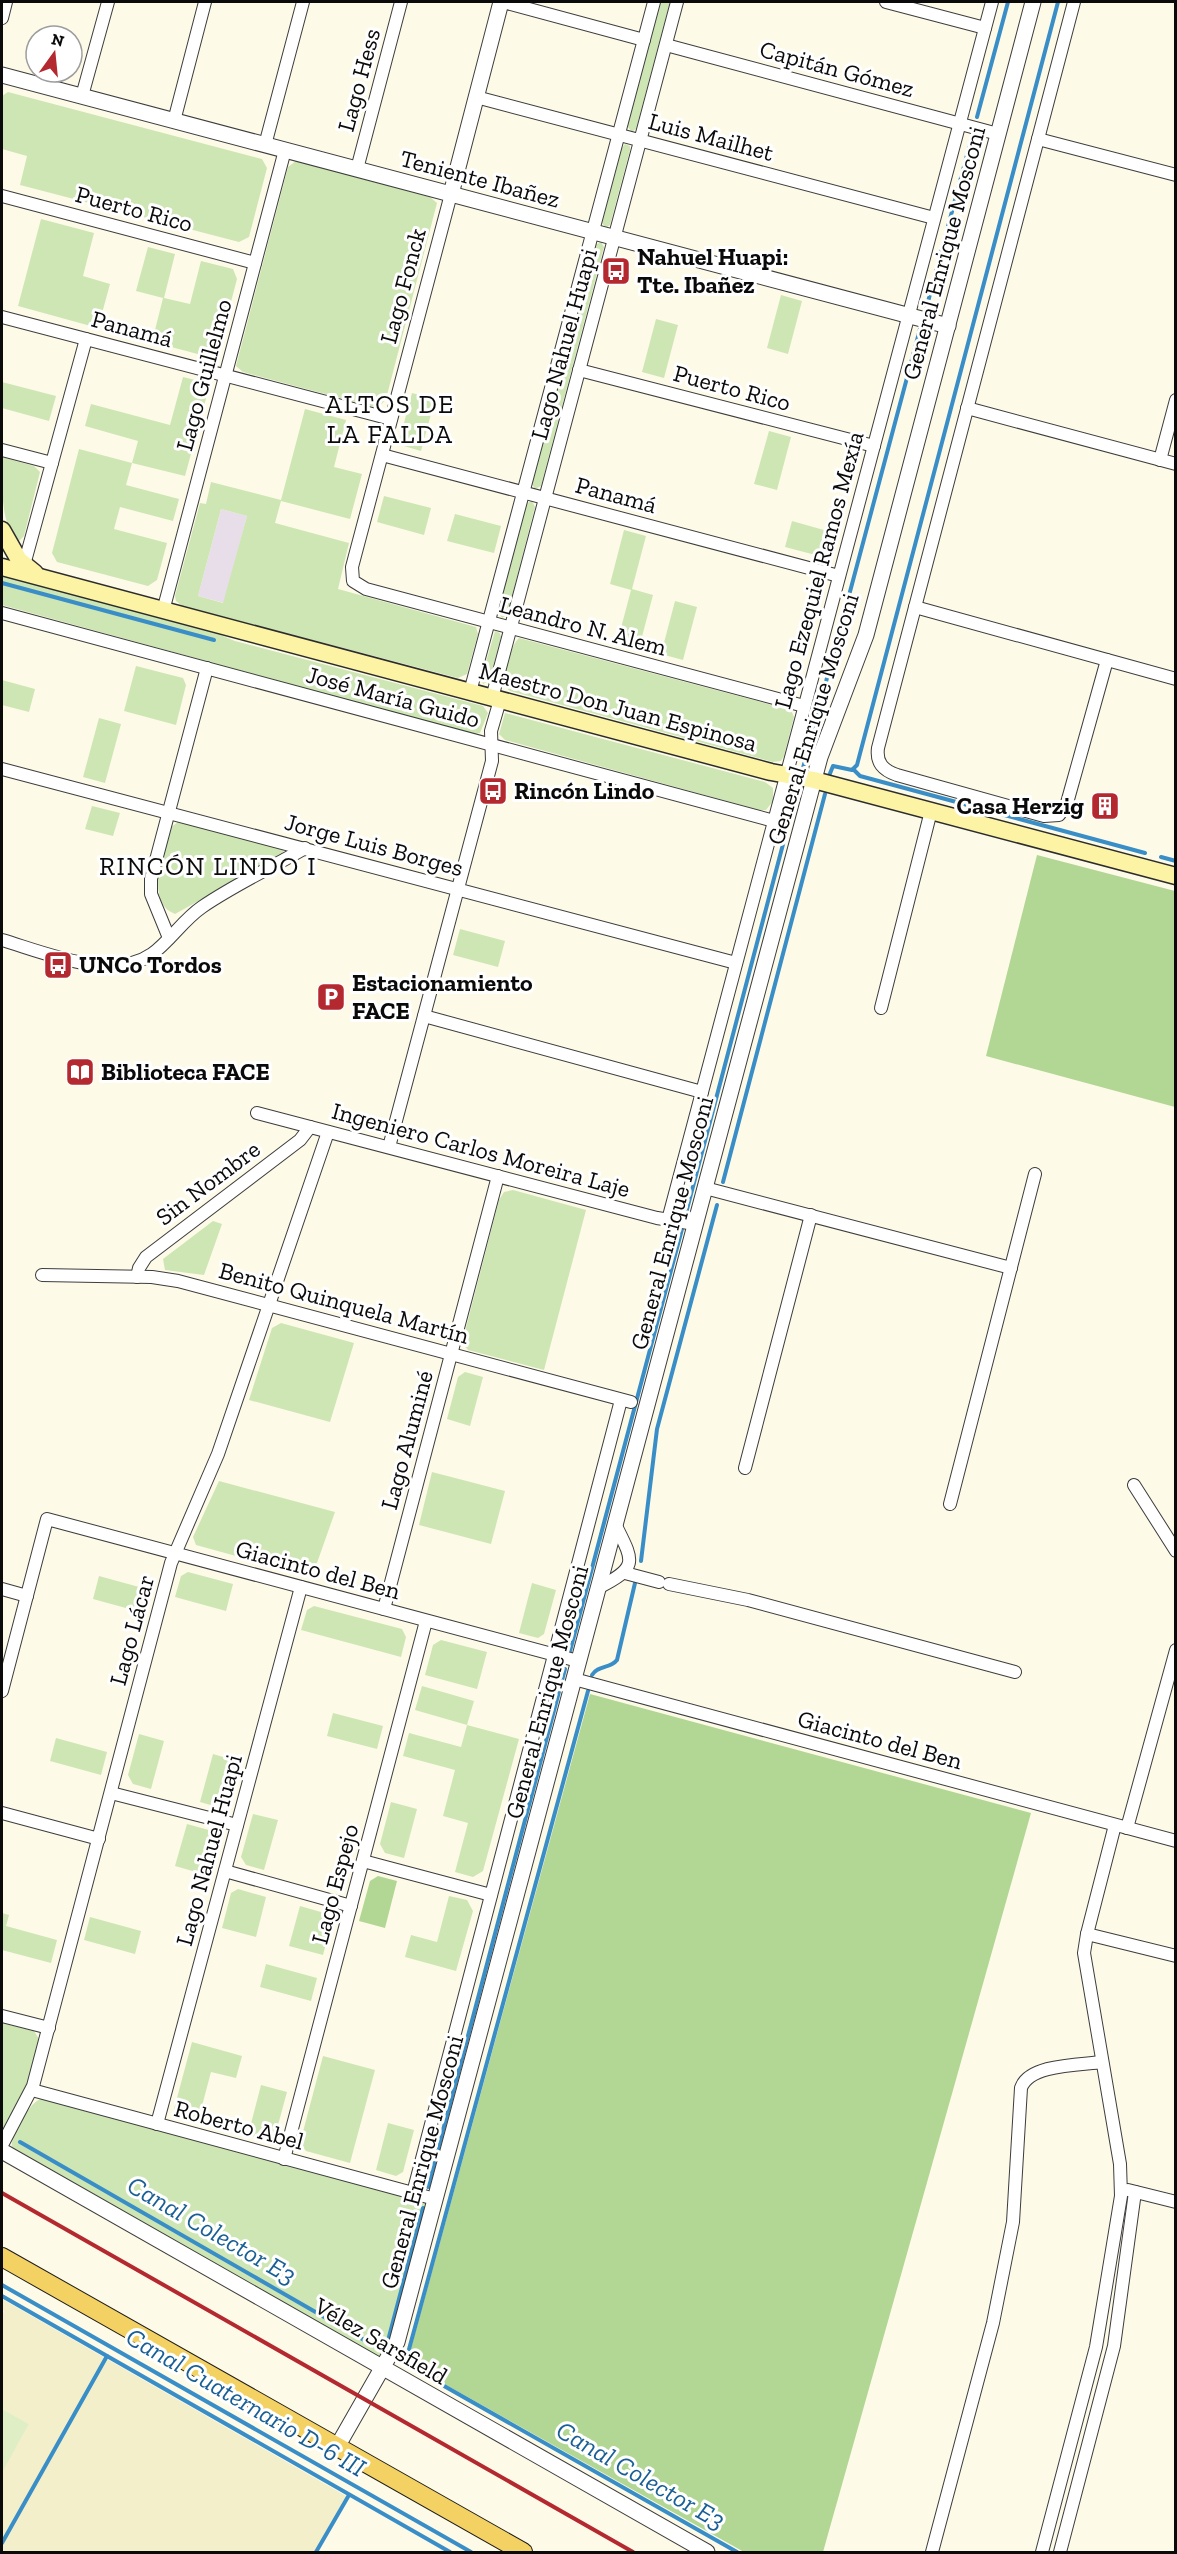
<svg xmlns="http://www.w3.org/2000/svg" width="1177" height="2554" viewBox="0 0 1177 2554" font-family="'Zilla Slab',serif">
<rect width="100%" height="100%" fill="#fefae8"/>
<polygon fill="#e8dee9" points="221,509 247,516 224,603 198,596"/>
<polygon fill="#f2efca" points="2,2299 346,2496 314,2552 2,2552 2,2473 29,2424 2,2409 2,2317 4,2311 2,2310"/>
<g fill="#cee6b4" fill-rule="evenodd">
<polygon points="661,2 670,2 636,129 632,132 627,126"/>
<polygon points="8,92 262,159 267,168 249,237 239,242 20,185 27,156 2,149 2,96"/>
<polygon points="625,144 630,146 630,150 610,225 606,228 602,223 622,148"/>
<polygon points="296,161 430,197 437,203 386,399 380,406 374,407 243,372 236,366 288,167"/>
<polygon points="41,219 94,233 83,276 110,284 98,328 18,306"/>
<polygon points="601,242 604,247 541,486 535,489 532,484 595,245"/>
<polygon points="148,247 175,254 164,298 190,304 201,261 233,269 237,279 218,351 209,357 152,342 163,298 136,291"/>
<polygon points="781,295 802,301 788,354 767,348"/>
<polygon points="656,319 678,325 664,378 642,372"/>
<polygon points="183,377 203,382 208,391 185,476 132,463 126,485 179,499 173,521 120,507 114,529 167,543 157,580 148,586 57,562 52,553 79,449 132,463 138,441 85,426 91,404 170,425"/>
<polygon points="2,382 56,396 49,421 2,408"/>
<polygon points="412,393 435,399 421,451 404,446 400,438"/>
<path d="M305,409L346,420L334,467L362,474L350,519L281,501L275,523L349,543L338,589L476,627L478,634L467,674L458,678L182,606L176,601L175,596L200,503L206,504L211,482L281,500ZM221,509L247,516L223,603L198,596Z"/>
<polygon points="769,431 791,437 777,490 754,484"/>
<path d="M2,457L34,466L40,472L24,536L18,542C0,525 2,484 2,457Z"/>
<polygon points="384,496 431,508 424,535 377,522"/>
<polygon points="532,501 535,507 507,615 502,618 498,612 527,503"/>
<polygon points="455,514 501,526 494,553 447,541"/>
<polygon points="792,521 838,534 833,551 823,557 785,547"/>
<polygon points="624,530 646,536 632,589 653,595 639,648 617,643 631,590 610,584"/>
<polygon points="2,575 206,629 235,641 483,706 488,713 480,733 472,734 2,605"/>
<polygon points="675,601 697,607 683,660 661,654"/>
<polygon points="495,631 500,633 501,637 489,681 483,684 481,679"/>
<path d="M519,638L791,710L794,717L784,756L781,761L773,762L510,691L506,688C502,677 510,646 519,638Z"/>
<polygon points="136,666 183,678 186,685 176,725 124,711"/>
<polygon points="2,680 35,689 29,712 2,705"/>
<polygon points="505,713 765,782 773,788 773,801 766,810 759,810 505,740 499,734"/>
<polygon points="99,718 121,724 105,783 83,777"/>
<polygon points="92,806 120,813 113,836 85,829"/>
<path d="M178,822L283,849L284,851L281,855L175,914C144,903 164,850 170,828Z"/>
<polygon points="460,929 505,941 498,967 453,955"/>
<polygon points="513,1190 586,1210 544,1370 468,1350 462,1343 499,1200 504,1192"/>
<polygon points="213,1221 222,1224 204,1275 165,1270 163,1259"/>
<polygon points="281,1323 354,1343 330,1422 249,1400 272,1328"/>
<polygon points="465,1372 483,1377 470,1426 447,1419 458,1377"/>
<polygon points="432,1472 505,1491 491,1544 419,1525"/>
<polygon points="219,1481 335,1512 312,1577 196,1545 193,1537"/>
<polygon points="188,1572 233,1584 226,1611 175,1597 181,1576"/>
<polygon points="99,1576 150,1590 144,1613 93,1599"/>
<polygon points="532,1583 556,1590 544,1634 538,1638 519,1633"/>
<polygon points="314,1606 402,1629 406,1637 401,1657 301,1630 307,1610"/>
<polygon points="441,1640 487,1652 477,1689 425,1675 433,1645"/>
<polygon points="422,1686 474,1701 467,1725 519,1739 483,1871 473,1877 455,1872 468,1823 443,1816 455,1770 403,1756 409,1733 461,1747 467,1725 415,1710"/>
<polygon points="333,1713 383,1726 377,1749 327,1736"/>
<polygon points="139,1734 164,1741 151,1789 133,1784 128,1775"/>
<polygon points="56,1738 107,1752 101,1775 50,1761"/>
<polygon points="213,1754 240,1762 229,1803 221,1808 200,1802"/>
<polygon points="391,1802 417,1809 404,1858 385,1853 380,1844"/>
<polygon points="253,1814 278,1820 264,1870 246,1865 241,1857"/>
<polygon points="187,1824 216,1832 220,1839 210,1876 175,1866"/>
<polygon points="238,1889 266,1897 256,1937 222,1928 231,1893"/>
<polygon points="449,1896 467,1900 473,1911 456,1971 405,1957 411,1935 437,1942"/>
<polygon points="300,1906 328,1914 332,1920 323,1955 289,1946"/>
<polygon points="2,1913 9,1915 6,1926 57,1940 51,1963 2,1950"/>
<polygon points="90,1917 141,1931 135,1954 84,1940"/>
<polygon points="266,1964 317,1978 311,2001 260,1987"/>
<polygon points="2,2023 34,2031 39,2039 26,2090 2,2134"/>
<polygon points="192,2042 242,2056 236,2078 211,2072 198,2121 179,2116 174,2109"/>
<polygon points="323,2056 375,2070 350,2163 306,2151 300,2143"/>
<polygon points="261,2085 287,2092 275,2136 267,2140 248,2135"/>
<path d="M41,2099L425,2203L427,2205L388,2355L380,2358L12,2147C9,2138 30,2101 41,2099Z"/>
<polygon points="388,2123 414,2130 403,2172 396,2176 376,2170"/>
</g>
<g fill="#b2d694">
<polygon points="1037,855 1175,891 1175,1107 986,1056"/>
<polygon points="590,1694 1031,1813 823,2552 744,2552 407,2363"/>
<polygon points="378,1876 397,1881 385,1928 359,1921 370,1881"/>
</g>
<polygon fill="#e0eec6" points="2,2409 29,2424 2,2473"/>
<g fill="none" stroke-linecap="round" stroke-linejoin="round">
<g stroke="#398ec8" stroke-width="4">
<polyline points="977,117 1008,2"/>
<polyline points="925,313 971,140"/>
<polyline points="2,583 214,640"/>
<polyline points="803,768 920,329"/>
<polyline points="854,770 860,776 1145,853"/>
<polyline points="829,776 833,766 852,770 857,765 1058,2"/>
<polyline points="1161,857 1176,861"/>
<polyline points="723,1182 825,794"/>
<polyline points="686,1213 797,791"/>
<polyline points="641,1561 657,1429 717,1205"/>
<polyline points="570,1651 682,1229"/>
<path d="M592,1675C598,1665 610,1669 617,1660L635,1583"/>
<polyline points="20,2142 385,2352 423,2208"/>
<polyline points="428,2187 565,1669"/>
<polyline points="2,2285 471,2552"/>
<polyline points="2,2296 450,2552"/>
<polyline points="400,2361 737,2552"/>
<polyline points="405,2364 588,1691"/>
<polyline points="2,2543 107,2356"/>
<polyline points="316,2552 349,2495"/>
</g>
<g stroke="#3d3d3d" stroke-width="14">
<g id="minor">
<polyline points="503,2 644,40"/>
<polyline points="886,2 985,28"/>
<path d="M1074,2L878,748C876,763 883,770 897,775L1044,816L1059,815L1067,803L1107,660"/>
<polyline points="2,18 6,2"/>
<polyline points="666,45 998,134"/>
<polyline points="82,96 108,2"/>
<polyline points="476,97 934,218"/>
<polyline points="174,121 205,2"/>
<polyline points="1038,139 1176,175"/>
<polyline points="265,145 303,2"/>
<polyline points="357,169 401,2"/>
<polyline points="451,194 352,567 353,581 366,589 804,706"/>
<polyline points="2,196 255,263"/>
<polyline points="2,317 391,419"/>
<polyline points="579,370 874,446"/>
<polyline points="967,408 1176,464"/>
<polyline points="2,450 52,463"/>
<polyline points="382,455 839,576"/>
<polyline points="1160,460 1176,400"/>
<polyline points="24,565 86,339"/>
<polyline points="915,607 1176,679"/>
<polyline points="163,611 285,150"/>
<polyline points="2,613 774,821"/>
<polyline points="470,692 654,2"/>
<polyline points="492,698 677,2"/>
<polyline points="2,769 736,963"/>
<polyline points="169,938 151,894 151,879 207,668"/>
<path d="M2,940C43,952 112,982 152,954C170,941 183,920 202,907C234,885 271,868 305,848"/>
<polyline points="881,1008 931,811"/>
<polyline points="424,1016 702,1092"/>
<polyline points="257,1113 657,1218 695,1224"/>
<polyline points="389,1147 492,761 491,731 500,700"/>
<polyline points="705,1188 1011,1268"/>
<polyline points="668,1220 992,2"/>
<polyline points="42,1275 152,1277 178,1281 631,1402"/>
<polyline points="137,1277 139,1268 146,1257 300,1140 310,1127"/>
<polyline points="745,1468 811,1215"/>
<polyline points="1134,1485 1176,1551"/>
<polyline points="950,1504 1035,1174"/>
<polyline points="625,1573 659,1582"/>
<polyline points="669,1584 748,1600 1015,1672"/>
<path d="M598,1588C639,1567 634,1562 615,1524"/>
<polyline points="2,1589 27,1596"/>
<polyline points="384,1609 498,1176"/>
<polyline points="574,1679 1176,1841"/>
<polyline points="2,1691 47,1519 578,1661"/>
<polyline points="111,1793 237,1825"/>
<polyline points="2,1813 99,1839"/>
<polyline points="1127,1828 1176,1650"/>
<polyline points="363,1861 491,1895"/>
<polyline points="225,1871 351,1906"/>
<polyline points="1087,1934 1176,1956"/>
<polyline points="2,2016 49,2028"/>
<polyline points="32,2090 435,2199"/>
<polyline points="157,2124 301,1587"/>
<polyline points="2,2145 33,2086 171,1563 218,1454 328,1132"/>
<polyline points="284,2159 426,1621"/>
<polyline points="1128,2190 1176,2202"/>
<polyline points="413,2193 621,1400"/>
<path d="M932,2552L993,2323L1013,2222L1021,2088C1029,2064 1080,2065 1102,2062"/>
<polyline points="1042,2552 1096,2347 1121,2196 1120,2164 1084,1953 1087,1934 1115,1825"/>
<polyline points="1060,2552 1114,2346 1135,2192"/>
</g>
</g>
<g stroke="#3d3d3d" stroke-width="17">
<g id="tertiary">
<polyline points="2,75 948,326"/>
<polyline points="451,194 501,2"/>
<polyline points="2,2151 707,2552"/>
<polyline points="337,2447 397,2342 820,757 866,635 1033,2"/>
</g>
</g>
<g stroke="#2c2c2c" stroke-width="19">
<g id="secondary">
<polyline points="2,530 19,560 35,573"/>
<polyline points="2,567 771,772 814,780 1176,876"/>
</g>
</g>
<g stroke="#1b1b1b" stroke-width="20">
<polyline id="primary" points="2,2257 523,2552"/>
</g>
<use href="#minor" stroke="#fff" stroke-width="12"/>
<use href="#tertiary" stroke="#fff" stroke-width="15"/>
<use href="#secondary" stroke="#fcf3a5" stroke-width="16"/>
<use href="#primary" stroke="#f4d163" stroke-width="18"/>
<polyline stroke="#b4282f" stroke-width="4" points="2,2193 633,2552"/>
</g>
<defs>
<g id="bus-square" transform="scale(1.5)"><rect x="-9" y="-9" width="18" height="18" rx="4" fill="#b4282f" stroke="#fff"/><path d="M-5-6H5V4H4V6H2V4H-2V6H-4V4H-5ZM-3.5-4V0h7V-4ZM-3.5 1.2v1.5H-2V1.2ZM2 1.2v1.5H3.5V1.2Z" fill="#fff"/></g>
<g id="building-square" transform="scale(1.5)"><rect x="-9" y="-9" width="18" height="18" rx="4" fill="#b4282f" stroke="#fff"/><path d="M-4-6H4V6H1V3H-1V6H-4ZM-2.5-4.3h1.7v1.8h-1.7ZM.8-4.3h1.7v1.8H.8ZM-2.5-1h1.7V.8h-1.7ZM.8-1h1.7V.8H.8Z" fill="#fff"/></g>
<g id="parking-square" transform="scale(1.5)"><rect x="-9" y="-9" width="18" height="18" rx="4" fill="#b4282f" stroke="#fff"/><path d="M-3.5-5.5H1a3.5 3.5 0 0 1 0 7H-1V5.5H-3.5ZM-1-3.4V-.6H.8a1.4 1.4 0 0 0 0-2.8Z" fill="#fff"/></g>
<g id="library-square" transform="scale(1.5)"><rect x="-9" y="-9" width="18" height="18" rx="4" fill="#b4282f" stroke="#fff"/><path d="M-6-4Q-3-5.5-.7-3.5V5Q-3 3-6 4ZM6-4Q3-5.5 .7-3.5V5Q3 3 6 4Z" fill="#fff"/></g>
</defs>
<g fill-rule="evenodd">
<use href="#bus-square" x="616" y="271"/>
<use href="#bus-square" x="493" y="791"/>
<use href="#building-square" x="1105" y="806"/>
<use href="#bus-square" x="58" y="965"/>
<use href="#parking-square" x="331" y="997"/>
<use href="#library-square" x="80" y="1072"/>
</g>
<g text-anchor="middle" stroke-width="6" stroke-linejoin="round" paint-order="stroke">
<g font-size="24" fill="#0a0a0a" stroke="#fff">
<text transform="translate(837 69) rotate(15)" y="8">Capitán Gómez</text>
<text transform="translate(359 80) rotate(-75)" y="8">Lago Hess</text>
<text transform="translate(711 137) rotate(15)" y="8">Luis Mailhet</text>
<text transform="translate(480 179) rotate(15)" y="8">Teniente Ibañez</text>
<text transform="translate(134 209) rotate(15)" y="8">Puerto Rico</text>
<text transform="translate(944 253) rotate(-75)" y="8">General Enrique Mosconi</text>
<text transform="translate(403 286) rotate(-75)" y="8">Lago Fonck</text>
<text transform="translate(132 329) rotate(15)" y="8">Panamá</text>
<text transform="translate(564 344) rotate(-75)" y="8">Lago Nahuel Huapi</text>
<text transform="translate(204 375) rotate(-75)" y="8">Lago Guillelmo</text>
<text transform="translate(732 388) rotate(15)" y="8">Puerto Rico</text>
<text transform="translate(616 495) rotate(15)" y="8">Panamá</text>
<text transform="translate(819 570) rotate(-75)" y="8">Lago Ezequiel Ramos Mexía</text>
<text transform="translate(583 626) rotate(15)" y="8">Leandro N. Alem</text>
<text transform="translate(393 697) rotate(15)" y="8">José María Guido</text>
<text transform="translate(618 707) rotate(15)" y="8">Maestro Don Juan Espinosa</text>
<text transform="translate(813 719) rotate(-73)" y="8">General Enrique Mosconi</text>
<text transform="translate(374 845) rotate(15)" y="8">Jorge Luis Borges</text>
<text transform="translate(481 1150) rotate(15)" y="8">Ingeniero Carlos Moreira Laje</text>
<text transform="translate(208 1183) rotate(-37)" y="8">Sin Nombre</text>
<text transform="translate(672 1223) rotate(-75)" y="8">General Enrique Mosconi</text>
<text transform="translate(344 1303) rotate(15)" y="8">Benito Quinquela Martín</text>
<text transform="translate(407 1440) rotate(-75)" y="8">Lago Aluminé</text>
<text transform="translate(318 1570) rotate(15)" y="8">Giacinto del Ben</text>
<text transform="translate(132 1630) rotate(-75)" y="8">Lago Lácar</text>
<text transform="translate(547 1692) rotate(-75)" y="8">General Enrique Mosconi</text>
<text transform="translate(880 1740) rotate(15)" y="8">Giacinto del Ben</text>
<text transform="translate(209 1850) rotate(-75)" y="8">Lago Nahuel Huapi</text>
<text transform="translate(335 1884) rotate(-75)" y="8">Lago Espejo</text>
<text transform="translate(239 2125) rotate(15)" y="8">Roberto Abel</text>
<text transform="translate(422 2162) rotate(-75)" y="8">General Enrique Mosconi</text>
<text transform="translate(381 2341) rotate(30)" y="8">Vélez Sarsfield</text>
</g>
<g font-size="24" font-weight="bold" fill="#0a0a0a" stroke="#fff" text-anchor="start">
<text x="637" y="265">Nahuel Huapi:<tspan x="637" dy="28">Tte. Ibañez</tspan></text>
<text x="514" y="799">Rincón Lindo</text>
<text x="1084" y="814" text-anchor="end">Casa Herzig</text>
<text x="79" y="973">UNCo Tordos</text>
<text x="352" y="991">Estacionamiento<tspan x="352" dy="28">FACE</tspan></text>
<text x="101" y="1080">Biblioteca FACE</text>
</g>
<g font-size="26" letter-spacing="1.5" fill="#0a0a0a" stroke="#fff">
<text x="390" y="413">ALTOS DE<tspan x="390" dy="30">LA FALDA</tspan></text>
<text x="208" y="875">RINCÓN LINDO I</text>
</g>
<g font-size="26" font-style="italic" fill="#195f96" stroke="#fff">
<text transform="translate(212 2230) rotate(30)" y="9">Canal Colector E3</text>
<text transform="translate(246 2402) rotate(30)" y="9">Canal Cuaternario D-6 III</text>
<text transform="translate(641 2475) rotate(30)" y="9">Canal Colector E3</text>
</g>
</g>
<rect width="1177" height="2554" fill="none" stroke="#0a0a0a" stroke-width="6"/>
<g transform="translate(54 54) rotate(15)"><circle r="28" fill="#ffffff" stroke="#9d9d9d" stroke-width="1.5"/>
<path d="M0-4.5L10 22L0 15L-10 22Z" fill="#b4282f"/>
<text y="-9" font-size="16" font-weight="bold" text-anchor="middle" fill="#0a0a0a">N</text>
</g>
</svg>
